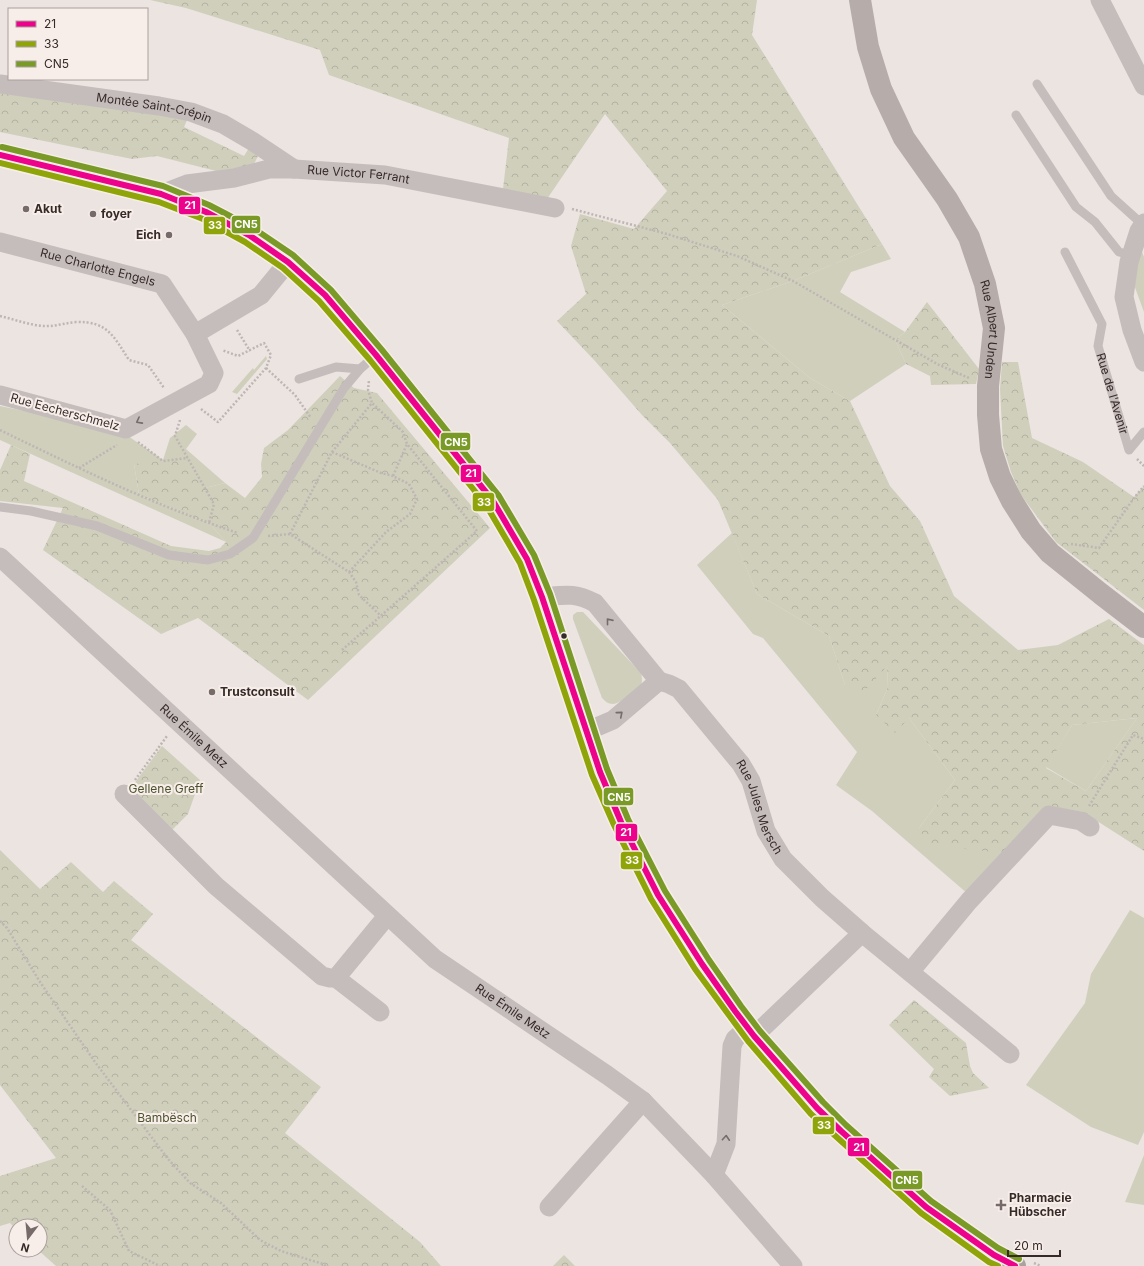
<svg xmlns="http://www.w3.org/2000/svg" width="1144" height="1266" viewBox="0 0 1144 1266" font-family="Inter,sans-serif">
<defs>
<pattern id="forest-crowns" width="20" height="18" patternUnits="userSpaceOnUse"><rect width="20" height="18" fill="#d0cfbc"/><path d="M2 6a3 3 0 1 1 6 0M12 15a3 3 0 1 1 6 0" fill="none" stroke="#b3b2a2"/></pattern>
</defs>
<rect width="100%" height="100%" fill="#ece4e1"/>
<g fill="#d0cfbc">
<polygon points="882,244 891,259 851,272 840,292 905,332 895,340 906,364 850,401 810,378 722,305 793,281"/>
<polygon points="1142,252 1144,257 1144,312 1133,282 1135,265"/>
<polygon points="266,356 267,359 237,394 232,392 253,368 254,370"/>
<polygon points="0,406 68,420 128,436 163,460 170,438 186,425 197,434 186,449 225,483 205,488 134,464 139,495 209,523 226,542 0,440"/>
<polygon points="732,533 757,594 829,636 845,685 887,666 888,687 876,715 909,718 955,780 919,828 1004,853 968,894 872,811 836,785 857,752 763,638 753,634 697,565"/>
<path d="M577,612H583L641,673C645,689 636,693 624,699C621,701 616,704 613,704C608,704 605,701 602,698L573,619V615Z"/>
<polygon points="1137,718 1086,791 1046,767 1072,725"/>
<polygon points="1130,910 1144,918 1144,1132 1138,1145 1091,1127 1026,1085 1085,1003 1091,974"/>
<polygon points="1144,1155 1144,1205 1125,1202"/>
</g>
<g fill="url(#forest-crowns)" fill-rule="evenodd">
<path d="M150,0H757L752,35L882,244L793,281L722,305L810,378L850,401L890,486L920,521L954,596L1018,650L1058,645L1109,619L1144,645V851L1083,812L1048,806L1004,853L927,845L919,828L955,780L909,718L895,733L876,715L888,687L887,666L865,691L845,685L829,636L757,594L718,500L670,443L642,415L595,361L557,321L586,294L571,246L580,214L634,229L667,191L605,114L547,199L503,189L509,138L329,75L320,50L186,8ZM1137,718L1086,791L1046,768L1072,725Z"/>
<polygon points="0,91 188,118 184,127 244,156 249,148 258,156 253,166 224,173 157,156 132,159 0,132"/>
<polygon points="927,302 979,369 976,384 931,385 930,376 906,364 895,340 905,332"/>
<polygon points="1002,362 1018,362 1032,438 1083,462 1134,497 1144,486 1144,610 1056,542 1021,495 1011,472 1003,446 1000,389"/>
<polygon points="340,376 354,388 377,393 490,528 308,700 198,618 161,634 43,550 63,508 0,501 0,470 11,445 30,454 24,481 171,546 209,551 220,548 226,542 209,523 139,495 134,464 188,458 205,488 225,483 245,498 262,477 261,464 264,448 288,430"/>
<polygon points="162,746 200,780 188,814 169,833 128,792"/>
<polygon points="0,850 40,889 71,862 103,892 114,881 153,914 131,940 321,1087 285,1133 420,1242 441,1266 56,1266 38,1250 40,1250 40,1226 16,1226 16,1229 10,1223 0,1226 0,1176 56,1158 0,1085"/>
<polygon points="914,1000 966,1043 970,1066 973,1073 989,1088 950,1096 929,1077 934,1069 889,1025"/>
<polygon points="564,1255 575,1266 553,1266"/>
</g>
<g fill="none" stroke-linecap="round" stroke-linejoin="round">
<g stroke="#beb6b3" stroke-width="2.5" stroke-dasharray="2 2" stroke-linecap="butt">
<polyline points="572,209 667,234 737,256 793,281 937,364 969,378"/>
<path d="M0,316C17,320 34,327 51,326C59,325 67,323 76,322C108,321 114,337 129,360L148,365L164,388"/>
<polyline points="237,330 250,351"/>
<polyline points="266,368 295,395 311,418"/>
<polyline points="201,409 218,422 266,368 271,355 264,343 238,356 222,350"/>
<polyline points="180,420 175,436 214,504 209,523"/>
<path d="M0,430C78,468 156,506 238,533"/>
<polyline points="138,442 163,461 188,458"/>
<polyline points="332,452 381,473 393,476"/>
<polyline points="1137,459 1144,466"/>
<polyline points="79,468 117,445"/>
<polyline points="290,534 332,452 372,403 368,390 369,380"/>
<polyline points="268,536 290,534 349,572 356,582 359,595 381,616"/>
<polyline points="1071,544 1099,548 1134,498 1144,486"/>
<polyline points="349,572 386,532 410,514 417,499 409,484 393,476 407,444"/>
<polyline points="342,650 477,531 407,444 403,432 372,403"/>
<polyline points="135,780 167,736"/>
<polyline points="1089,806 1133,735 1144,739"/>
<polyline points="0,921 7,928 40,982 95,1062 168,1159 190,1183 221,1203 260,1240 281,1251 323,1264 326,1266"/>
<polyline points="82,1186 110,1210 129,1251 160,1266"/>
<polyline points="1034,1263 1041,1266"/>
</g>
<g stroke="#c5bdbb" stroke-width="9">
<polyline points="1037,84 1111,196 1143,225"/>
<polyline points="1016,115 1076,207 1095,222 1119,252 1131,255"/>
<path id="s1" d="M1065,252L1102,324L1098,346L1129,450L1144,432"/>
<polyline points="299,379 336,367 360,369"/>
<polyline points="0,507 31,511 97,526 169,555 208,560 230,554 253,538 344,388 360,369 376,355"/>
</g>
<g stroke="#c5bdbb" stroke-width="19">
<polyline points="1100,0 1144,86"/>
<path id="s2" d="M0,84L159,106L191,112L223,124L252,141L294,169"/>
<path id="s3" d="M161,194L187,184L234,178L269,169H294L385,175L555,208"/>
<polyline points="1144,223 1139,231 1129,262 1124,297 1132,330 1144,362"/>
<path id="s4" d="M0,242L162,284L195,334L214,373L209,384L126,429L0,395"/>
<polyline points="195,334 261,295 288,262"/>
<path id="s5" d="M0,557L435,959L607,1075L643,1101L714,1175L793,1266"/>
<path d="M542,597C565,595 574,592 595,603L659,681L613,720L585,732"/>
<path id="s6" d="M659,681L669,684L679,689L741,764L751,781L766,831L783,859L822,898L862,933L1010,1054"/>
<polyline points="124,794 216,886 322,976 330,978 336,978 387,916"/>
<polyline points="910,972 969,901 1049,815 1081,821 1090,827"/>
<polyline points="336,978 380,1012"/>
<polyline points="754,1036 862,933"/>
<polyline points="714,1175 726,1144 732,1046 735,1039 747,1028"/>
<polyline points="549,1207 643,1101"/>
</g>
<path stroke="#b6adab" stroke-width="22" id="s7" d="M860,0L868,47L881,89L904,138L947,199L969,237L985,284L994,328L988,386V415L991,449L1000,477L1012,501L1031,531L1050,553L1101,594L1144,627"/>
<polyline stroke="#aaa29f" stroke-width="22" points="0,155 161,194 206,212 249,235 288,262 325,295 376,355 463,462 493,501 527,559 542,597 600,772 621,822 658,895 702,964 735,1011 754,1036 817,1108 841,1131 926,1207 994,1255 1015,1266"/>
<g stroke="#f8eee9" stroke-width="9">
<polyline id="bus-1" points="0,155 161,194 206,212 249,235 288,262 325,295 376,355 493,501 527,559 542,597 600,772 621,822 658,895 702,964 735,1011 754,1036 817,1108 841,1131 926,1207 994,1255 1015,1266"/>
</g>
<g stroke="#f8eee9" stroke-width="9">
<polyline id="bus-2" points="0,163 159,202 203,219 245,242 283,268 319,301 370,360 486,505 520,563 534,600 592,775 614,825 651,899 695,969 748,1041 811,1114 921,1213 989,1262 998,1266"/>
</g>
<g stroke="#f8eee9" stroke-width="9">
<polyline id="bus-3" points="2,147 163,186 209,205 253,228 293,255 331,290 382,350 499,496 534,555 550,594 607,769 628,819 665,891 709,960 741,1006 760,1031 823,1102 846,1125 931,1201 998,1248 1019,1259"/>
</g>
<use href="#bus-1" stroke="#ed028c" stroke-width="6"/>
<use href="#bus-2" stroke="#8ea408" stroke-width="6"/>
<use href="#bus-3" stroke="#799a27" stroke-width="6"/>
</g>
<defs><path id="oneway-chevron" d="M-2-3.5L2.5 0L-2 3.5" fill="none" stroke-width="1.6" stroke-linecap="round" stroke-linejoin="round"/></defs>
<g stroke="#766c6b">
<use href="#oneway-chevron" transform="translate(139 421) rotate(152)"/>
<use href="#oneway-chevron" transform="translate(609 621) rotate(-129)"/>
<use href="#oneway-chevron" transform="translate(620 714) rotate(-40)"/>
<use href="#oneway-chevron" transform="translate(726 1138) rotate(-86)"/>
</g>
<g fill="#766b69" stroke="#f8eee9" stroke-width="1.5">
<circle cx="26" cy="209" r="4"/>
<circle cx="93" cy="214" r="4"/>
<circle cx="169" cy="235" r="4"/>
<circle cx="212" cy="692" r="4"/>
<path d="M999 1199h4v4h4v4h-4v4h-4v-4h-4v-4h4z"/>
</g>
<circle fill="#362a29" stroke="#f8eee9" stroke-width="1.5" cx="564" cy="636" r="3.5"/>
<g text-anchor="middle" stroke-width="4" stroke-linejoin="round" paint-order="stroke">
<g font-size="12" fill="#362a29" stroke="#f8eee9">
<text dy="4" stroke="none"><textPath href="#s2" startOffset="156">Montée Saint-Crépin</textPath></text>
<text dy="4" stroke="none"><textPath href="#s3" startOffset="201">Rue Victor Ferrant</textPath></text>
<text dy="4" stroke="none"><textPath href="#s4" startOffset="101">Rue Charlotte Engels</textPath></text>
<text dy="4" stroke="none"><textPath href="#s7" startOffset="360">Rue Albert Unden</textPath></text>
<text dy="4" stroke="none"><textPath href="#s1" startOffset="153">Rue de l'Avenir</textPath></text>
<text transform="translate(65 412) rotate(15)" y="4">Rue Eecherschmelz</text>
<text dy="4" stroke="none"><textPath href="#s5" startOffset="264">Rue Émile Metz</textPath></text>
<text dy="4" stroke="none"><textPath href="#s6" startOffset="166">Rue Jules Mersch</textPath></text>
<text dy="4" stroke="none"><textPath href="#s5" startOffset="686">Rue Émile Metz</textPath></text>
</g>
<g font-size="12" font-weight="bold" fill="#362a29" stroke="#f8eee9" text-anchor="start">
<text x="34" y="213">Akut</text>
<text x="101" y="218">foyer</text>
<text x="161" y="239" text-anchor="end">Eich</text>
<text x="220" y="696">Trustconsult</text>
<text x="1009" y="1202">Pharmacie<tspan x="1009" dy="14">Hübscher</tspan></text>
</g>
<g font-size="12" fill="#4c522e" stroke="#f8eee9">
<text x="166" y="793">Gellene Greff</text>
<text x="167" y="1122">Bambësch</text>
</g>
</g>
<g stroke="#f8eee9" stroke-width="1.5">
<rect x="178" y="196" width="23" height="19" rx="4" fill="#ed028c"/>
<rect x="231" y="215" width="30" height="19" rx="4" fill="#799a27"/>
<rect x="203" y="216" width="23" height="19" rx="4" fill="#8ea408"/>
<rect x="440" y="432" width="31" height="19" rx="4" fill="#799a27"/>
<rect x="460" y="464" width="22" height="19" rx="4" fill="#ed028c"/>
<rect x="472" y="492" width="23" height="20" rx="4" fill="#8ea408"/>
<rect x="603" y="787" width="31" height="19" rx="4" fill="#799a27"/>
<rect x="615" y="823" width="23" height="19" rx="4" fill="#ed028c"/>
<rect x="620" y="851" width="23" height="19" rx="4" fill="#8ea408"/>
<rect x="812" y="1116" width="23" height="19" rx="4" fill="#8ea408"/>
<rect x="847" y="1137" width="23" height="20" rx="4" fill="#ed028c"/>
<rect x="892" y="1170" width="31" height="20" rx="4" fill="#799a27"/>
</g>
<g font-size="11" text-anchor="middle" font-weight="bold" fill="#fff">
<text x="190" y="209">21</text>
<text x="246" y="228">CN5</text>
<text x="215" y="229">33</text>
<text x="456" y="446">CN5</text>
<text x="471" y="477">21</text>
<text x="484" y="506">33</text>
<text x="619" y="801">CN5</text>
<text x="626" y="836">21</text>
<text x="632" y="864">33</text>
<text x="824" y="1129">33</text>
<text x="859" y="1151">21</text>
<text x="907" y="1184">CN5</text>
</g>
<rect x="8" y="8" width="140" height="72" fill="#f8eee9" stroke="#aaa09c"/>
<rect x="16" y="21" width="20" height="6" fill="#ed028c" stroke="#aaa09c"/>
<text x="44" y="28" font-size="12" fill="#362a29">21</text>
<rect x="16" y="41" width="20" height="6" fill="#8ea408" stroke="#aaa09c"/>
<text x="44" y="48" font-size="12" fill="#362a29">33</text>
<rect x="16" y="61" width="20" height="6" fill="#799a27" stroke="#aaa09c"/>
<text x="44" y="68" font-size="12" fill="#362a29">CN5</text>
<g transform="translate(28 1238) rotate(196)"><circle r="19" fill="#f8eee9" stroke="#aaa09c"/>
<path d="M0-3L7 15L0 10L-7 15Z" fill="#766b69"/>
<text y="-6" font-size="11" font-weight="bold" text-anchor="middle" fill="#362a29">N</text>
</g>
<path d="M1008 1250v6h52v-6" fill="none" stroke="#362a29" stroke-width="2"/>
<text x="1014" y="1250" font-size="12" fill="#362a29" stroke="#f8eee9" stroke-width="3" paint-order="stroke">20 m</text>
</svg>
